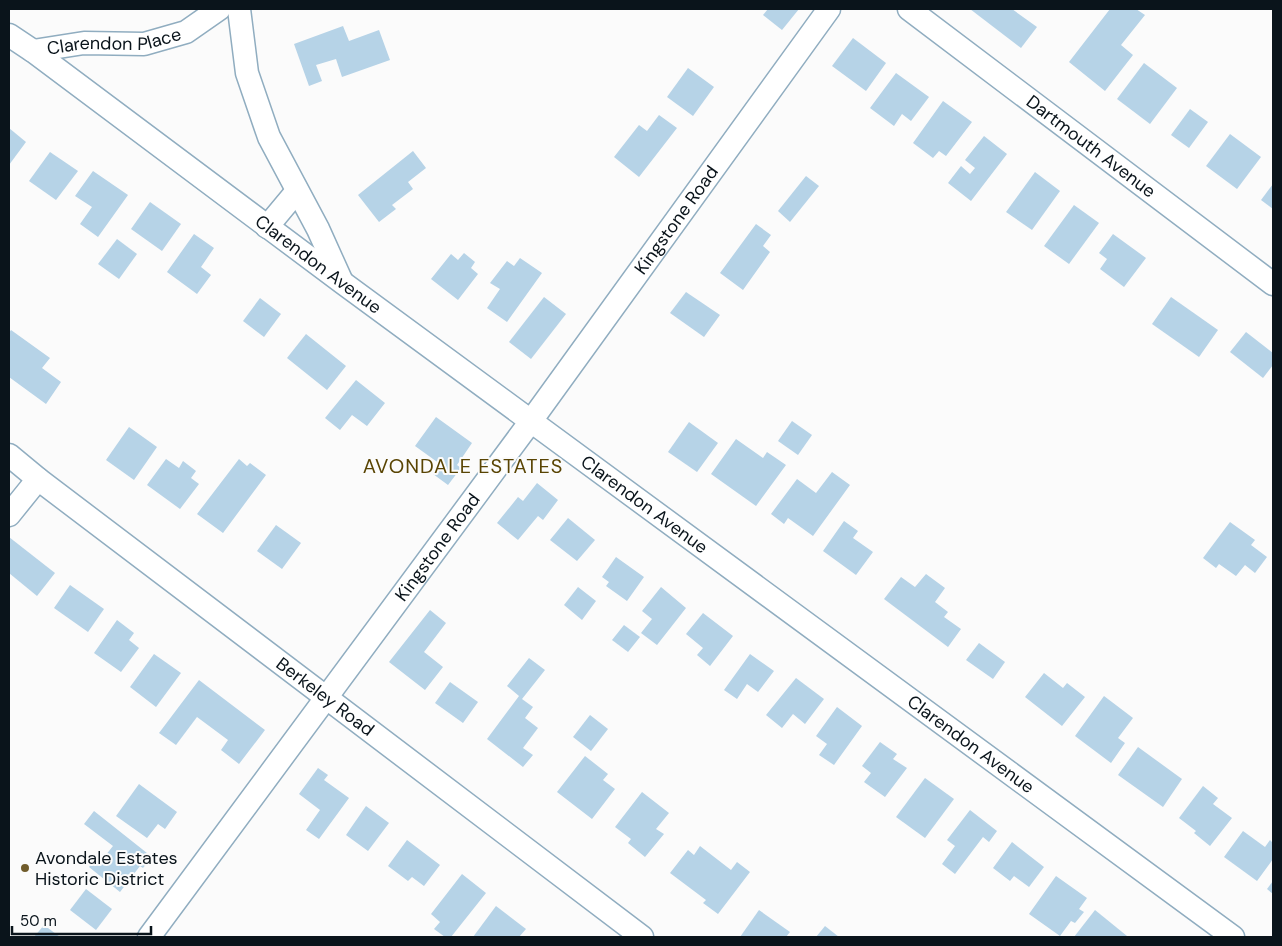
<svg xmlns="http://www.w3.org/2000/svg" width="1282" height="946" viewBox="0 0 1282 946" font-family="'DM Sans',sans-serif">
<rect width="100%" height="100%" fill="#fbfbfb"/>
<g fill="#b6d3e7">
<polygon points="768,9 799,9 782,30 763,15"/>
<polygon points="970,9 1012,9 1037,27 1021,48"/>
<polygon points="1110,9 1136,9 1145,15 1121,45 1133,55 1105,91 1069,62"/>
<polygon points="343,26 349,41 379,30 390,60 342,77 336,59 316,65 322,81 309,86 294,44"/>
<polygon points="853,38 886,63 866,91 832,66"/>
<polygon points="1144,63 1177,88 1150,124 1117,99"/>
<polygon points="688,68 714,87 693,116 667,97"/>
<polygon points="896,73 929,97 911,121 902,114 894,126 870,108"/>
<polygon points="943,101 972,122 946,156 939,151 933,158 913,143"/>
<polygon points="1190,109 1208,122 1189,148 1171,135"/>
<polygon points="659,115 677,128 639,177 614,157 639,125 647,131"/>
<polygon points="9,128 26,142 9,165"/>
<polygon points="1230,134 1261,157 1237,189 1206,166"/>
<polygon points="984,136 1007,154 971,201 948,183 961,166 970,174 975,168 965,160"/>
<polygon points="413,151 426,168 408,182 413,189 392,205 396,209 379,222 358,195"/>
<polygon points="50,152 78,171 56,200 29,181"/>
<polygon points="93,171 128,195 98,237 80,224 92,207 75,196"/>
<polygon points="1035,172 1060,191 1032,230 1006,212"/>
<polygon points="806,176 819,186 790,222 778,211"/>
<polygon points="1273,184 1273,209 1261,200"/>
<polygon points="150,202 181,224 162,251 131,229"/>
<polygon points="1074,205 1099,223 1069,264 1044,246"/>
<polygon points="756,224 771,235 763,246 770,252 743,290 720,273"/>
<polygon points="194,234 214,248 201,267 211,275 197,294 167,272"/>
<polygon points="1113,234 1146,258 1124,287 1100,269 1107,259 1099,253"/>
<polygon points="117,239 137,254 119,279 98,264"/>
<polygon points="464,253 475,262 471,268 478,274 458,300 431,279 451,254 458,260"/>
<polygon points="520,258 542,273 507,322 487,308 500,289 490,283 507,261 514,266"/>
<polygon points="686,292 720,315 704,337 670,313"/>
<polygon points="544,297 566,314 531,359 509,342"/>
<polygon points="1171,297 1218,330 1199,357 1152,324"/>
<polygon points="260,298 281,314 264,337 243,321"/>
<polygon points="11,330 50,358 42,368 61,382 46,404 9,377 9,333"/>
<polygon points="1246,332 1273,353 1273,365 1263,378 1230,352"/>
<polygon points="306,334 346,366 327,390 287,358"/>
<polygon points="356,380 385,403 367,426 352,415 340,430 325,418"/>
<polygon points="436,417 472,443 457,465 461,468 448,485 433,474 440,464 415,446"/>
<polygon points="792,421 812,435 798,455 778,441"/>
<polygon points="689,422 718,443 697,472 668,452"/>
<polygon points="129,427 157,447 134,480 106,460"/>
<polygon points="736,439 763,458 767,452 786,465 756,506 711,474"/>
<polygon points="166,459 179,468 183,461 196,471 191,478 199,484 180,509 147,485"/>
<polygon points="239,459 247,466 250,463 266,475 223,533 197,514"/>
<polygon points="832,472 850,485 813,536 788,518 784,524 771,514 797,479 816,493"/>
<polygon points="537,483 558,500 543,520 538,516 518,540 497,523 518,497 523,501"/>
<polygon points="568,518 595,540 577,561 550,540"/>
<polygon points="844,521 858,531 853,538 873,552 856,575 823,551"/>
<polygon points="1230,522 1255,540 1251,545 1267,557 1255,573 1245,565 1236,576 1219,564 1216,568 1203,558"/>
<polygon points="276,525 301,543 282,569 257,551"/>
<polygon points="9,537 55,573 37,596 9,573"/>
<polygon points="616,557 644,577 627,601 606,586 609,582 602,577"/>
<polygon points="926,574 945,588 935,602 948,612 944,617 961,629 948,647 884,599 901,577 915,587"/>
<polygon points="70,585 104,609 88,632 54,608"/>
<polygon points="578,587 596,601 582,620 564,605"/>
<polygon points="661,587 686,608 657,645 641,633 652,619 642,611"/>
<polygon points="430,610 446,623 424,652 443,667 425,690 389,662"/>
<polygon points="703,613 733,636 710,666 697,655 703,648 686,634"/>
<polygon points="117,620 134,633 129,640 139,648 121,672 94,653"/>
<polygon points="624,625 640,637 628,652 612,640"/>
<polygon points="979,643 1005,662 993,679 966,660"/>
<polygon points="154,654 181,673 156,707 130,687"/>
<polygon points="750,654 774,671 758,692 747,684 737,699 724,690"/>
<polygon points="529,658 545,670 522,699 533,707 525,718 538,728 523,748 533,755 523,767 487,739 519,696 507,686"/>
<polygon points="1044,673 1063,688 1067,683 1085,697 1062,726 1025,697"/>
<polygon points="796,678 824,699 805,724 793,714 782,728 766,715"/>
<polygon points="199,680 265,730 239,764 221,750 228,740 197,717 176,745 159,733"/>
<polygon points="450,682 478,702 463,723 435,703"/>
<polygon points="1104,696 1133,718 1118,738 1125,743 1111,763 1075,736"/>
<polygon points="837,707 862,726 834,765 819,755 827,744 816,736"/>
<polygon points="590,715 608,729 591,751 573,737"/>
<polygon points="880,742 897,754 893,759 907,768 885,797 864,782 871,773 862,766"/>
<polygon points="1138,747 1182,779 1163,807 1118,775"/>
<polygon points="585,756 608,774 603,780 615,789 592,819 557,792"/>
<polygon points="318,768 328,775 324,780 349,798 319,839 306,830 320,810 299,794"/>
<polygon points="925,778 954,799 925,838 896,817"/>
<polygon points="139,784 177,812 165,829 158,824 147,838 116,816"/>
<polygon points="1203,786 1218,798 1213,804 1232,818 1210,846 1194,833 1196,831 1179,818"/>
<polygon points="642,792 669,813 656,829 664,834 645,857 628,843 631,839 615,827"/>
<polygon points="366,806 389,823 368,851 346,835"/>
<polygon points="970,810 997,831 989,842 983,837 955,874 942,864 955,846 947,840"/>
<polygon points="94,811 152,857 143,868 140,866 120,892 89,867 100,853 105,856 113,846 84,824"/>
<polygon points="1243,831 1265,847 1270,840 1273,843 1273,859 1257,881 1224,857"/>
<polygon points="407,840 440,865 424,886 412,877 408,881 388,866"/>
<polygon points="1012,842 1044,867 1029,887 1014,876 1010,881 993,868"/>
<polygon points="700,846 731,870 737,862 750,872 718,914 703,903 706,900 670,873 688,850 694,855"/>
<polygon points="462,874 486,893 451,937 445,937 434,929 440,922 431,914"/>
<polygon points="1056,876 1087,898 1079,909 1084,912 1075,923 1071,921 1060,936 1029,914"/>
<polygon points="1273,881 1273,894 1267,889"/>
<polygon points="86,889 112,909 96,930 70,910"/>
<polygon points="496,906 526,929 519,937 473,937"/>
<polygon points="759,910 790,932 786,937 740,937"/>
<polygon points="1095,910 1127,936 1125,937 1074,937"/>
<polygon points="44,925 60,937 34,937"/>
<polygon points="825,926 839,937 816,937"/>
</g>
<g fill="none" stroke-linecap="round" stroke-linejoin="round">
<g stroke="#90adc0" stroke-width="25">
<g id="minor">
<polyline points="239,9 247,73 269,137 318,229 341,280"/>
<path id="s1" d="M909,9L1273,284"/>
<path id="s2" d="M9,35L33,51L343,283L1233,937"/>
<path id="s3" d="M33,51L84,43L144,44L186,32L219,9"/>
<polyline points="267,227 297,191"/>
<path id="s4" d="M9,455L38,479L642,937"/>
<polyline points="9,515 38,479"/>
<path id="s5" d="M149,937L531,421L829,9"/>
</g>
</g>
<use href="#minor" stroke="#fff" stroke-width="22"/>
</g>
<circle fill="#705c2b" stroke="#fbfbfb" stroke-width="2" cx="25" cy="868" r="5"/>
<g text-anchor="middle" stroke-width="4" stroke-linejoin="round" paint-order="stroke">
<g font-size="18" fill="#0a141b" stroke="#fbfbfb">
<text dy="6" stroke="none"><textPath href="#s3" startOffset="82">Clarendon Place</textPath></text>
<text dy="6" stroke="none"><textPath href="#s1" startOffset="228">Dartmouth Avenue</textPath></text>
<text dy="6" stroke="none"><textPath href="#s5" startOffset="890">Kingstone Road</textPath></text>
<text dy="6" stroke="none"><textPath href="#s2" startOffset="385">Clarendon Avenue</textPath></text>
<text dy="6" stroke="none"><textPath href="#s2" startOffset="790">Clarendon Avenue</textPath></text>
<text dy="6" stroke="none"><textPath href="#s5" startOffset="485">Kingstone Road</textPath></text>
<text dy="6" stroke="none"><textPath href="#s4" startOffset="398">Berkeley Road</textPath></text>
<text dy="6" stroke="none"><textPath href="#s2" startOffset="1195">Clarendon Avenue</textPath></text>
</g>
<g font-size="18" fill="#0a141b" stroke="#fbfbfb" text-anchor="start">
<text x="35" y="864">Avondale Estates<tspan x="35" dy="21">Historic District</tspan></text>
</g>
<g font-size="20" letter-spacing="1" fill="#594403" stroke="#fbfbfb">
<text x="463" y="473">AVONDALE ESTATES</text>
</g>
</g>
<rect width="1282" height="946" fill="none" stroke="#0a141b" stroke-width="20"/>
<path d="M12 926v8h139v-8" fill="none" stroke="#0a141b" stroke-width="2.5"/>
<text x="20" y="926" font-size="15" fill="#0a141b" stroke="#fbfbfb" stroke-width="4" paint-order="stroke">50 m</text>
</svg>
